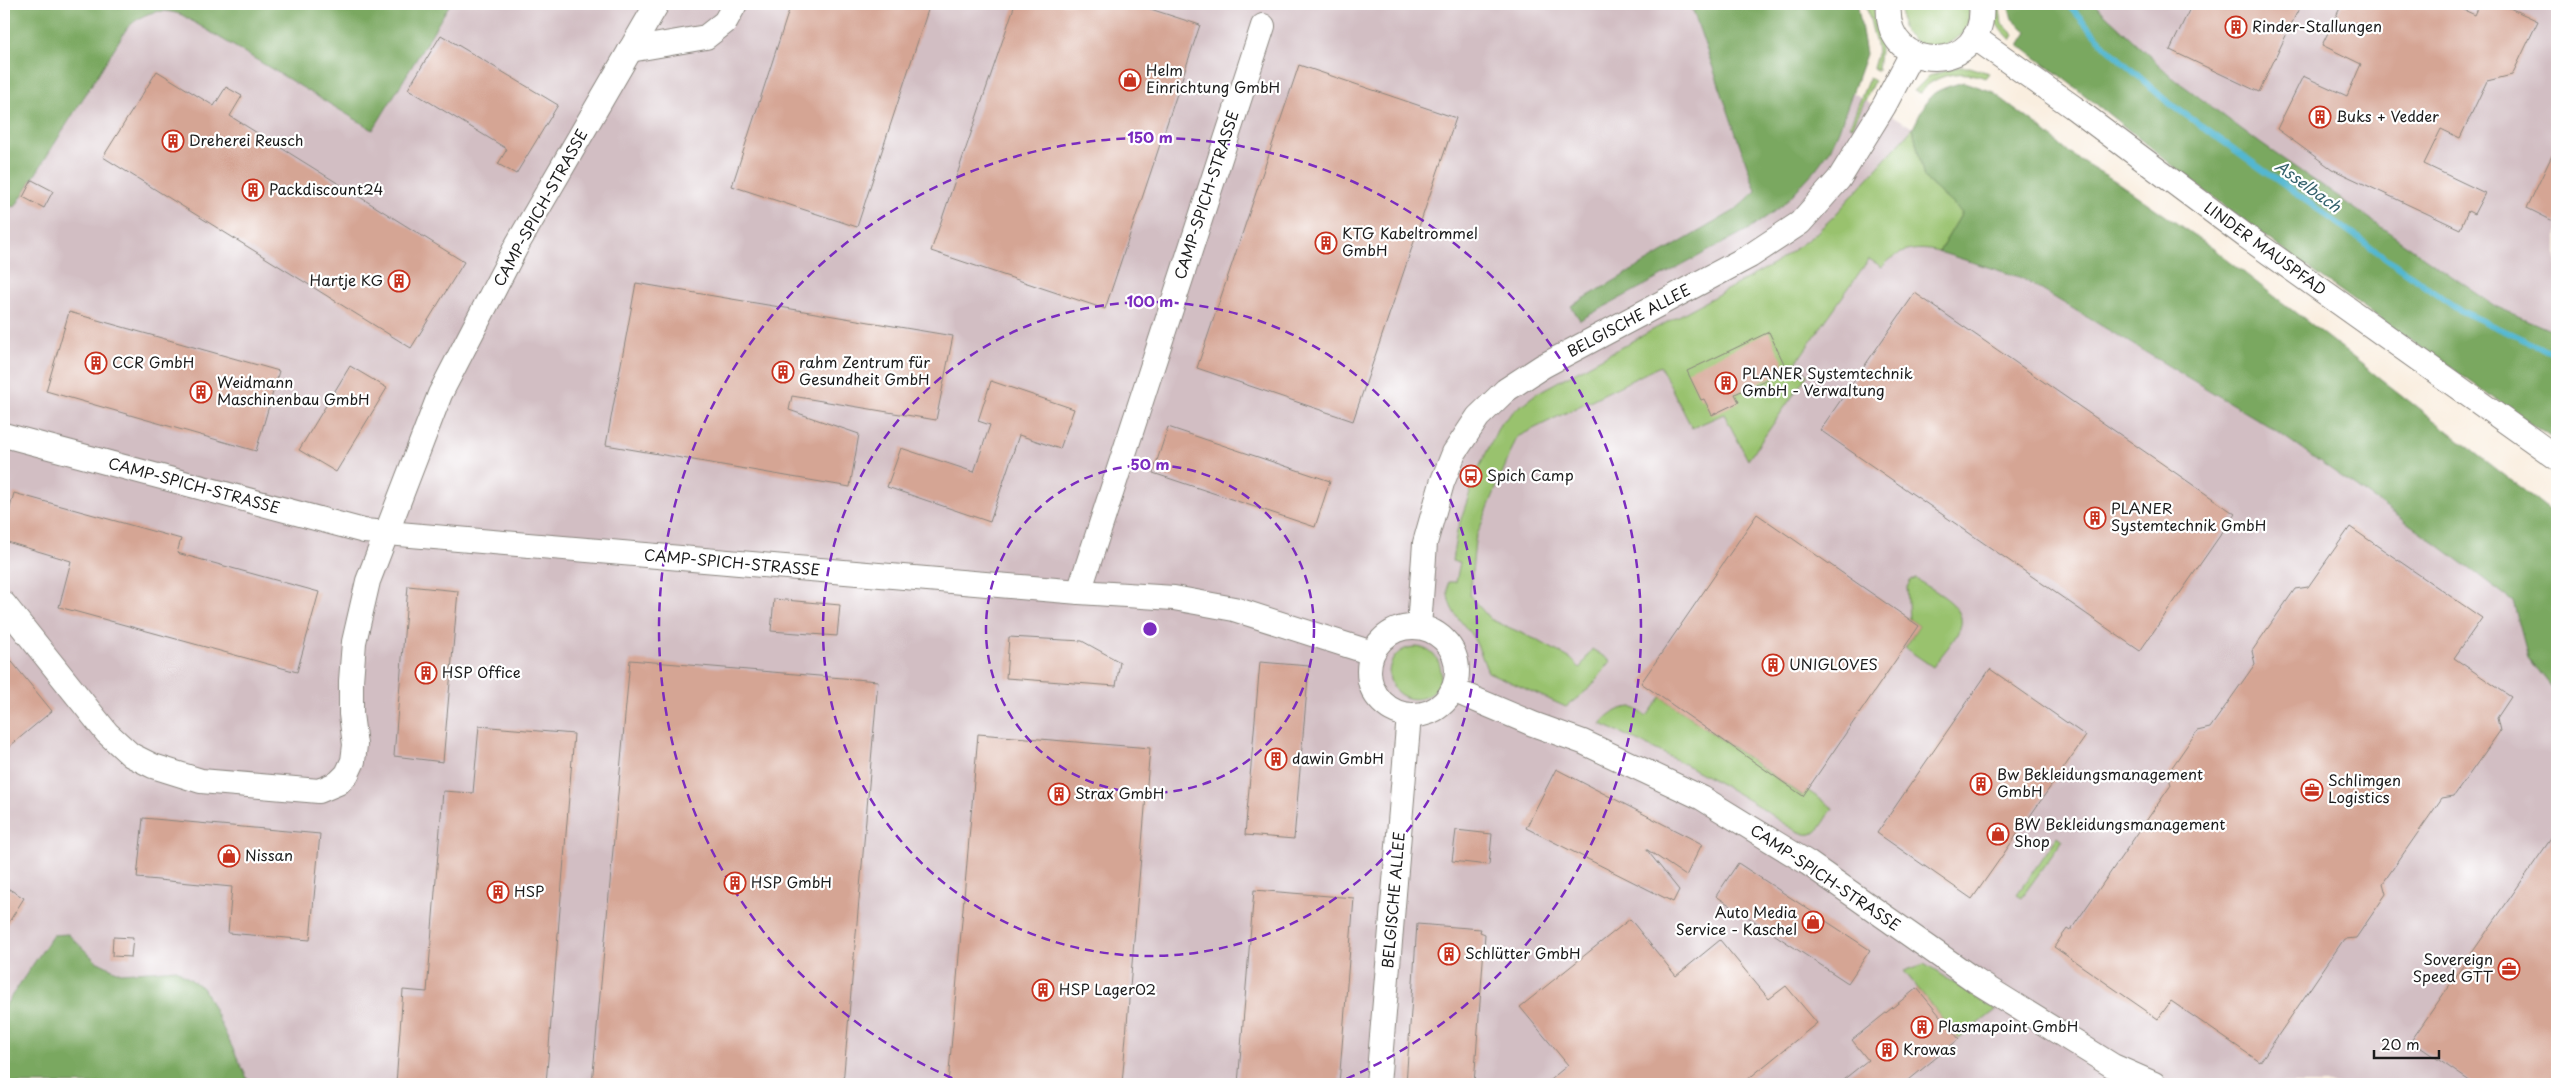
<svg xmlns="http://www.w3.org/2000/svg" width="2561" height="1088" viewBox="0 0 2561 1088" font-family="'Playpen Sans',sans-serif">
<rect width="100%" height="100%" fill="#fff"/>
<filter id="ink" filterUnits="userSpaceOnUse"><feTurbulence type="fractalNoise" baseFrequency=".02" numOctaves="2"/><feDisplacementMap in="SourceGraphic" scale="10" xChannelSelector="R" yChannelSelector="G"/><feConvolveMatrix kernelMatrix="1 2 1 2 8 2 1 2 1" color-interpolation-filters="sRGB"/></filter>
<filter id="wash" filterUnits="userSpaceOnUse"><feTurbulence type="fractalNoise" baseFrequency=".0096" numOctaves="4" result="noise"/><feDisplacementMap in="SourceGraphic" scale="20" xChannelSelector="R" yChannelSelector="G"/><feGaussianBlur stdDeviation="1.12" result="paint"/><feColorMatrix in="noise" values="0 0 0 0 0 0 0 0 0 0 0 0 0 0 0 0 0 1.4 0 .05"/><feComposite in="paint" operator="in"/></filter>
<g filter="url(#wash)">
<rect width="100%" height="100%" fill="#f9eedf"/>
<g fill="#d2bec3">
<polygon points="450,4 1683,4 1692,7 1756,191 1734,211 1571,306 1580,320 1751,228 1783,205 1839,130 1852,92 1913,128 1939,252 2020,277 2272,428 2429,538 2513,601 2528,657 2557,694 2557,1084 250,1084 204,989 176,969 121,973 96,961 68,934 53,935 4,1007 4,205 15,207 127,28 148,12 163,10 182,15 373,130"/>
<polygon points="2094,4 2557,4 2557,333 2495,306 2260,143 2172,77"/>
</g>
<g fill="#99c26e" stroke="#5a6f45">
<polygon points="1866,4 1873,4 1881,42 1878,71 1873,68 1877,54 1876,44"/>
<polygon points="1900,4 1969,4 1969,20 1963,34 1943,47 1919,45 1902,29"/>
<polygon points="1993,4 1999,4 2002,23 2014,35 2011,40 1997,25"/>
<path d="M1957,67H1970L1989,73L1985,78C1963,69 1934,74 1920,93L1914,91L1929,76Z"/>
<polygon points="1869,78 1874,81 1853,126 1850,125"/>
<path d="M1913,128L1924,178L1962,213L1939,252C1916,246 1898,250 1882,267L1869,259L1795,364L1808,374L1748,460L1724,414L1692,428L1660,366L1517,437L1475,540L1470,596L1490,619L1537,640L1571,659L1580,668L1592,649L1611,661L1591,687L1566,707L1488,672C1483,661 1479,646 1472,636C1457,615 1446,610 1448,582H1456L1460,562L1452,561L1457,531L1476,474L1500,424L1516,409L1537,393L1774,264L1814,235L1835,215Z"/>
<path d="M1916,579C1930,589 1969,605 1960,628C1955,641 1941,655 1933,667L1905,648L1919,626L1909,619L1907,587L1911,580Z"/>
<circle cx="1415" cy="673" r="26"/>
<path d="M1661,697L1802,796L1807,790L1833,808C1828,815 1821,831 1812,834C1800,838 1769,813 1758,806C1708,775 1655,748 1601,724C1610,713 1618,708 1632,707L1647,716Z"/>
<polygon points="2058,836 2063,840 2022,897 2017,894"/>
<polygon points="1924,964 1996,1010 1959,1039 1904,971"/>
</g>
<g fill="#7aa861" stroke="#4b623e">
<path d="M4,4H450L373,130L182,15C160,7 144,12 127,28L15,207L4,205Z"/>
<polygon points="1683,4 1855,4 1858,7 1866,54 1839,130 1830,150 1815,170 1783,205 1751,228 1580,320 1571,306 1734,211 1756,191 1692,8"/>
<path d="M2008,4H2094L2172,77L2260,143L2495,306L2557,333V442C2446,364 2333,288 2224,206C2155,153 2089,96 2019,45L2027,32L2012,19Z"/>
<path d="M1964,82L1991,91L2037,125L2070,154L2117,182L2211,247L2557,516V694L2528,657L2513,601L2429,538L2272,428L2020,277L1939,252L1962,213L1924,178L1913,128C1930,95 1926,92 1964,82Z"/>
<polygon points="68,934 96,961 121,973 176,969 204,989 250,1084 4,1084 4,1007 53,935"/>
</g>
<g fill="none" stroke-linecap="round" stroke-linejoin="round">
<polyline stroke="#53b7d1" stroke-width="6" points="2068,4 2106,47 2165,100 2459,310 2557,355"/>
</g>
<g id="blocks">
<g fill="#d5a594">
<polygon points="791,4 930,4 857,227 732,186"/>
<polygon points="1015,4 1135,4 1200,25 1105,309 931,251"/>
<polygon points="2192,4 2301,4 2259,92 2170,50"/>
<polygon points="2342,4 2451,4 2475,15 2480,4 2501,4 2538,21 2512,75 2487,81 2460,138 2441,129 2424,164 2485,193 2474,214 2468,211 2460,229 2332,169 2277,129 2303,76 2347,96 2361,64 2322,45"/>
<polygon points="441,35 558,105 516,174 498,164 507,149 408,89"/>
<polygon points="1299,65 1456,118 1353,421 1197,368"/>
<polygon points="157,71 214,106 226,87 242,96 230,116 464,262 411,348 103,157"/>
<polygon points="2557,145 2557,223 2527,208"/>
<polygon points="32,180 53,191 44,208 23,197"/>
<polygon points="636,283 953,336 936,420 792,396 789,410 859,434 850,487 606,445"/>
<polygon points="1915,293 2235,514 2140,651 1820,430"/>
<polygon points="69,312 279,371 256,451 46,391"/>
<polygon points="1769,332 1787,370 1735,394 1739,402 1712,415 1704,399 1701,400 1687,371"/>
<polygon points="350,366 387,388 336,472 299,450"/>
<polygon points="991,381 1074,409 1060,449 1019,435 990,522 887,487 901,448 974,472 990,425 978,421"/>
<polygon points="1168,427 1330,481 1315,527 1153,473"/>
<polygon points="14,493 181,539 177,553 319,592 297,672 59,607 71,561 4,541 4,530"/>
<polygon points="1757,514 1919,626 1803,796 1641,683"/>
<polygon points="2350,527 2482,618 2454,658 2511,697 2497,718 2500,731 2454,796 2442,798 2383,883 2386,894 2356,938 2344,939 2260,1062 2171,1001 2158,1019 2054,947 2067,929 2070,931 2171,785 2168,773 2197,731 2210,728 2255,664 2252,651 2295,589 2308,587"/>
<polygon points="408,586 458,591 443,762 394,756"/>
<polygon points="774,599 840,605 837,636 771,631"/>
<polygon points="1009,637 1082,641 1120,662 1116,686 1006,678"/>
<polygon points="4,652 52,711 4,751"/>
<polygon points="630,660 878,681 843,1084 592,1084"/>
<polygon points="1260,662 1309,666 1294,839 1245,835"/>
<polygon points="1990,669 2086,736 1972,899 1877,833"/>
<polygon points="479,726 574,734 546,1084 396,1084 403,990 427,992 443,791 473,793"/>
<polygon points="978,734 1150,748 1122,1084 948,1084"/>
<polygon points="1556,769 1702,844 1686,876 1646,849 1679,890 1673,902 1526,828"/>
<polygon points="143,818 320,834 310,940 228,933 232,887 137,878"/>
<polygon points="1456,830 1492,834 1489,865 1452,861"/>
<polygon points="2557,830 2557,1084 2474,1084 2411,1041"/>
<polygon points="1738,863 1870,950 1848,983 1716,896"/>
<polygon points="4,886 24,898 4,930"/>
<polygon points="1254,890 1354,898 1339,1084 1238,1084"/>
<polygon points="1630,919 1676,976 1720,940 1769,999 1786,986 1817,1023 1742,1084 1545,1084 1568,1065 1520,1007"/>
<polygon points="1417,924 1481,929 1480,932 1485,934 1474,1084 1406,1084"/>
<polygon points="113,937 133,938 131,957 112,956"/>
<polygon points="1917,988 1959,1039 1904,1084 1838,1084 1868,1060 1852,1040"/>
</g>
</g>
</g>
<g filter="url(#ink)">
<use href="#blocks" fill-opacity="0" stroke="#8a857e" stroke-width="1"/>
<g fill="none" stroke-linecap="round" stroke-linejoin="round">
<g stroke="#8a857e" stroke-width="26">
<g id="minor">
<path d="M1889,4C1882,77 1989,75 1981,4"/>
<polyline points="1974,37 2073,107 2247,237 2557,458"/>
<polyline points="630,50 706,37 725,22 735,4"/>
<polyline points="4,435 364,531 1079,592 1174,598 1234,609 1372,653"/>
<polyline points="1079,592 1263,26"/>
<polyline points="4,604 107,733 131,755 153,766 201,781 319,791 338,783 347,774 353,761 355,745 351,714 351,681 354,642 368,581 440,394 518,243 657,4"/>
<circle cx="1413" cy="671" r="44"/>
<polyline points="1419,627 1425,543 1442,483 1454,453 1478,417 1506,390 1543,366 1750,256 1800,223 1839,179 1884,106 1912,53"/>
<polyline points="1453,690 1533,724 1583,742 1702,798 1808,863 1976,981 2113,1066 2154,1084"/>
<polyline points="1378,1084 1409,715"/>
</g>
</g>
<use href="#minor" stroke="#fff" stroke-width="24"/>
</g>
</g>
<g fill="none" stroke="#7b2cbf" stroke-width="2.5" stroke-dasharray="9 6">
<circle cx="1150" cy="629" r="164"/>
<circle cx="1150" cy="629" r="327"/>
<path d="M966 1084A491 491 0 1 1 1334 1084"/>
</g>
<defs>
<g id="building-ring" transform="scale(1.125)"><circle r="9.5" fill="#fff" stroke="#c8321e" stroke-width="1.5"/><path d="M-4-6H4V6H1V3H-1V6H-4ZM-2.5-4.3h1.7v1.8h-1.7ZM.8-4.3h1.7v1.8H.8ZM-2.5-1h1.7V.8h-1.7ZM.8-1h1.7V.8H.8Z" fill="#c8321e"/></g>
<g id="shop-ring" transform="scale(1.125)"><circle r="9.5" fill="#fff" stroke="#c8321e" stroke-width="1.5"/><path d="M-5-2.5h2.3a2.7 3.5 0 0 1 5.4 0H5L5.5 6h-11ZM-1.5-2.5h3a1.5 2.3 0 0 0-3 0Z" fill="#c8321e"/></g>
<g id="bus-ring" transform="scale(1.125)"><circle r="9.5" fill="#fff" stroke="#c8321e" stroke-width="1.5"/><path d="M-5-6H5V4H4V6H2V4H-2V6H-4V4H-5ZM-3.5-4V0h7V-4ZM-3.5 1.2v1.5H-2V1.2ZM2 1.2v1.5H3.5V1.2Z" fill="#c8321e"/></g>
<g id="office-ring" transform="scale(1.125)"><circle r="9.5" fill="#fff" stroke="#c8321e" stroke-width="1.5"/><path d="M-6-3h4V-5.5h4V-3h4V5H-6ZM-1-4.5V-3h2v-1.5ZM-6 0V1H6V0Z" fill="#c8321e"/></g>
</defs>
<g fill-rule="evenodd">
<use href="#building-ring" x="2236" y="27"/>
<use href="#shop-ring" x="1130" y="80"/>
<use href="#building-ring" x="2320" y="117"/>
<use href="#building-ring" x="173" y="141"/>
<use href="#building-ring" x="253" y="190"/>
<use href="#building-ring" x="1326" y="243"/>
<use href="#building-ring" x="399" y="281"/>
<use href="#building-ring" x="96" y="363"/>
<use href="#building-ring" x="783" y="372"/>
<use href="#building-ring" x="1726" y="383"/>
<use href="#building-ring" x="201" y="392"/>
<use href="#bus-ring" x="1471" y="476"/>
<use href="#building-ring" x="2095" y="518"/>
<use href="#building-ring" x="1773" y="665"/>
<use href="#building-ring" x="426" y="673"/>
<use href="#building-ring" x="1276" y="759"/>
<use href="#building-ring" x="1981" y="784"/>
<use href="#office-ring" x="2312" y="790"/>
<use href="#building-ring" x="1059" y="794"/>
<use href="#shop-ring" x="1998" y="834"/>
<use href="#shop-ring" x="229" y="856"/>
<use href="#building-ring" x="735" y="883"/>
<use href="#building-ring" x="498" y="892"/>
<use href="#shop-ring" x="1813" y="922"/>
<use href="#building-ring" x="1449" y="954"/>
<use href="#office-ring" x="2509" y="969"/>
<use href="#building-ring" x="1043" y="990"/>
<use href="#building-ring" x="1922" y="1027"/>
<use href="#building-ring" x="1887" y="1050"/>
</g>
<g text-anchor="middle" stroke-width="4.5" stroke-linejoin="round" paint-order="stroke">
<g font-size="15" fill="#1c1c1c" stroke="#fff" text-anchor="start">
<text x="2252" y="32">Rinder-Stallungen</text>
<text x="1146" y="76">Helm<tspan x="1146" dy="17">Einrichtung GmbH</tspan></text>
<text x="2336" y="122">Buks + Vedder</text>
<text x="189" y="146">Dreherei Reusch</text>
<text x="269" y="195">Packdiscount24</text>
<text x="1342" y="239">KTG Kabeltrommel<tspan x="1342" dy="17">GmbH</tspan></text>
<text x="383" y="286" text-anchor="end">Hartje KG</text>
<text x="112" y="368">CCR GmbH</text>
<text x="799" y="368">rahm Zentrum für<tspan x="799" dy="17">Gesundheit GmbH</tspan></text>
<text x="1742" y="379">PLANER Systemtechnik<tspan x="1742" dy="17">GmbH - Verwaltung</tspan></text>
<text x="217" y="388">Weidmann<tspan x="217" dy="17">Maschinenbau GmbH</tspan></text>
<text x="1487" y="481">Spich Camp</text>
<text x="2111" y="514">PLANER<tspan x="2111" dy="17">Systemtechnik GmbH</tspan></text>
<text x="1789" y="670">UNIGLOVES</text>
<text x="442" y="678">HSP Office</text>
<text x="1292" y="764">dawin GmbH</text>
<text x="1997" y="780">Bw Bekleidungsmanagement<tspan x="1997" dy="17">GmbH</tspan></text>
<text x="2328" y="786">Schlimgen<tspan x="2328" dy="17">Logistics</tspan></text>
<text x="1075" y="799">Strax GmbH</text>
<text x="2014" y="830">BW Bekleidungsmanagement<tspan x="2014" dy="17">Shop</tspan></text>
<text x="245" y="861">Nissan</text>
<text x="751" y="888">HSP GmbH</text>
<text x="514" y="897">HSP</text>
<text x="1797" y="918" text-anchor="end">Auto Media<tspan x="1797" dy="17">Service - Kaschel</tspan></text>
<text x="1465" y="959">Schlütter GmbH</text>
<text x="2493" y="965" text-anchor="end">Sovereign<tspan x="2493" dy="17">Speed GTT</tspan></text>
<text x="1059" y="995">HSP Lager02</text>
<text x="1938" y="1032">Plasmapoint GmbH</text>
<text x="1903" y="1055">Krowas</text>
</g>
<g font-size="15" fill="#1c1c1c" stroke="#fff">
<text transform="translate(1207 195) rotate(-72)" y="5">CAMP-SPICH-STRASSE</text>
<text transform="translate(541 208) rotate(-61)" y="5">CAMP-SPICH-STRASSE</text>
<text transform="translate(2265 249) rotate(36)" y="5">LINDER MAUSPFAD</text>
<text transform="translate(1629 321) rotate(-28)" y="5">BELGISCHE ALLEE</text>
<text transform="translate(194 486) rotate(15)" y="5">CAMP-SPICH-STRASSE</text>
<text transform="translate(732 563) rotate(5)" y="5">CAMP-SPICH-STRASSE</text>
<text transform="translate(1825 878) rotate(34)" y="5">CAMP-SPICH-STRASSE</text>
<text transform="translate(1394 900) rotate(-85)" y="5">BELGISCHE ALLEE</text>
</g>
<g font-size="16" font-style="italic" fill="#35626d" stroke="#fff">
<text transform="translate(2308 186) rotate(36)" y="6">Asselbach</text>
</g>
</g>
<circle cx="1150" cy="629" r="8" fill="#7b2cbf" stroke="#fff" stroke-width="2.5"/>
<g font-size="15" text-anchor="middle" font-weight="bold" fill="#7b2cbf" stroke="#fff" stroke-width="4.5" stroke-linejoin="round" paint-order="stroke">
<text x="1150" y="143">150 m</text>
<text x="1150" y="307">100 m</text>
<text x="1150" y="470">50 m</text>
</g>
<rect width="2561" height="1088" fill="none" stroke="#fff" stroke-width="20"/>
<path d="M2374 1050v8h65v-8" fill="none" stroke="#1c1c1c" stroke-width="2.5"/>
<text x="2381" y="1050" font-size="15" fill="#1c1c1c" stroke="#ffffff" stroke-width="4" paint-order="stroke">20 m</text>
</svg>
